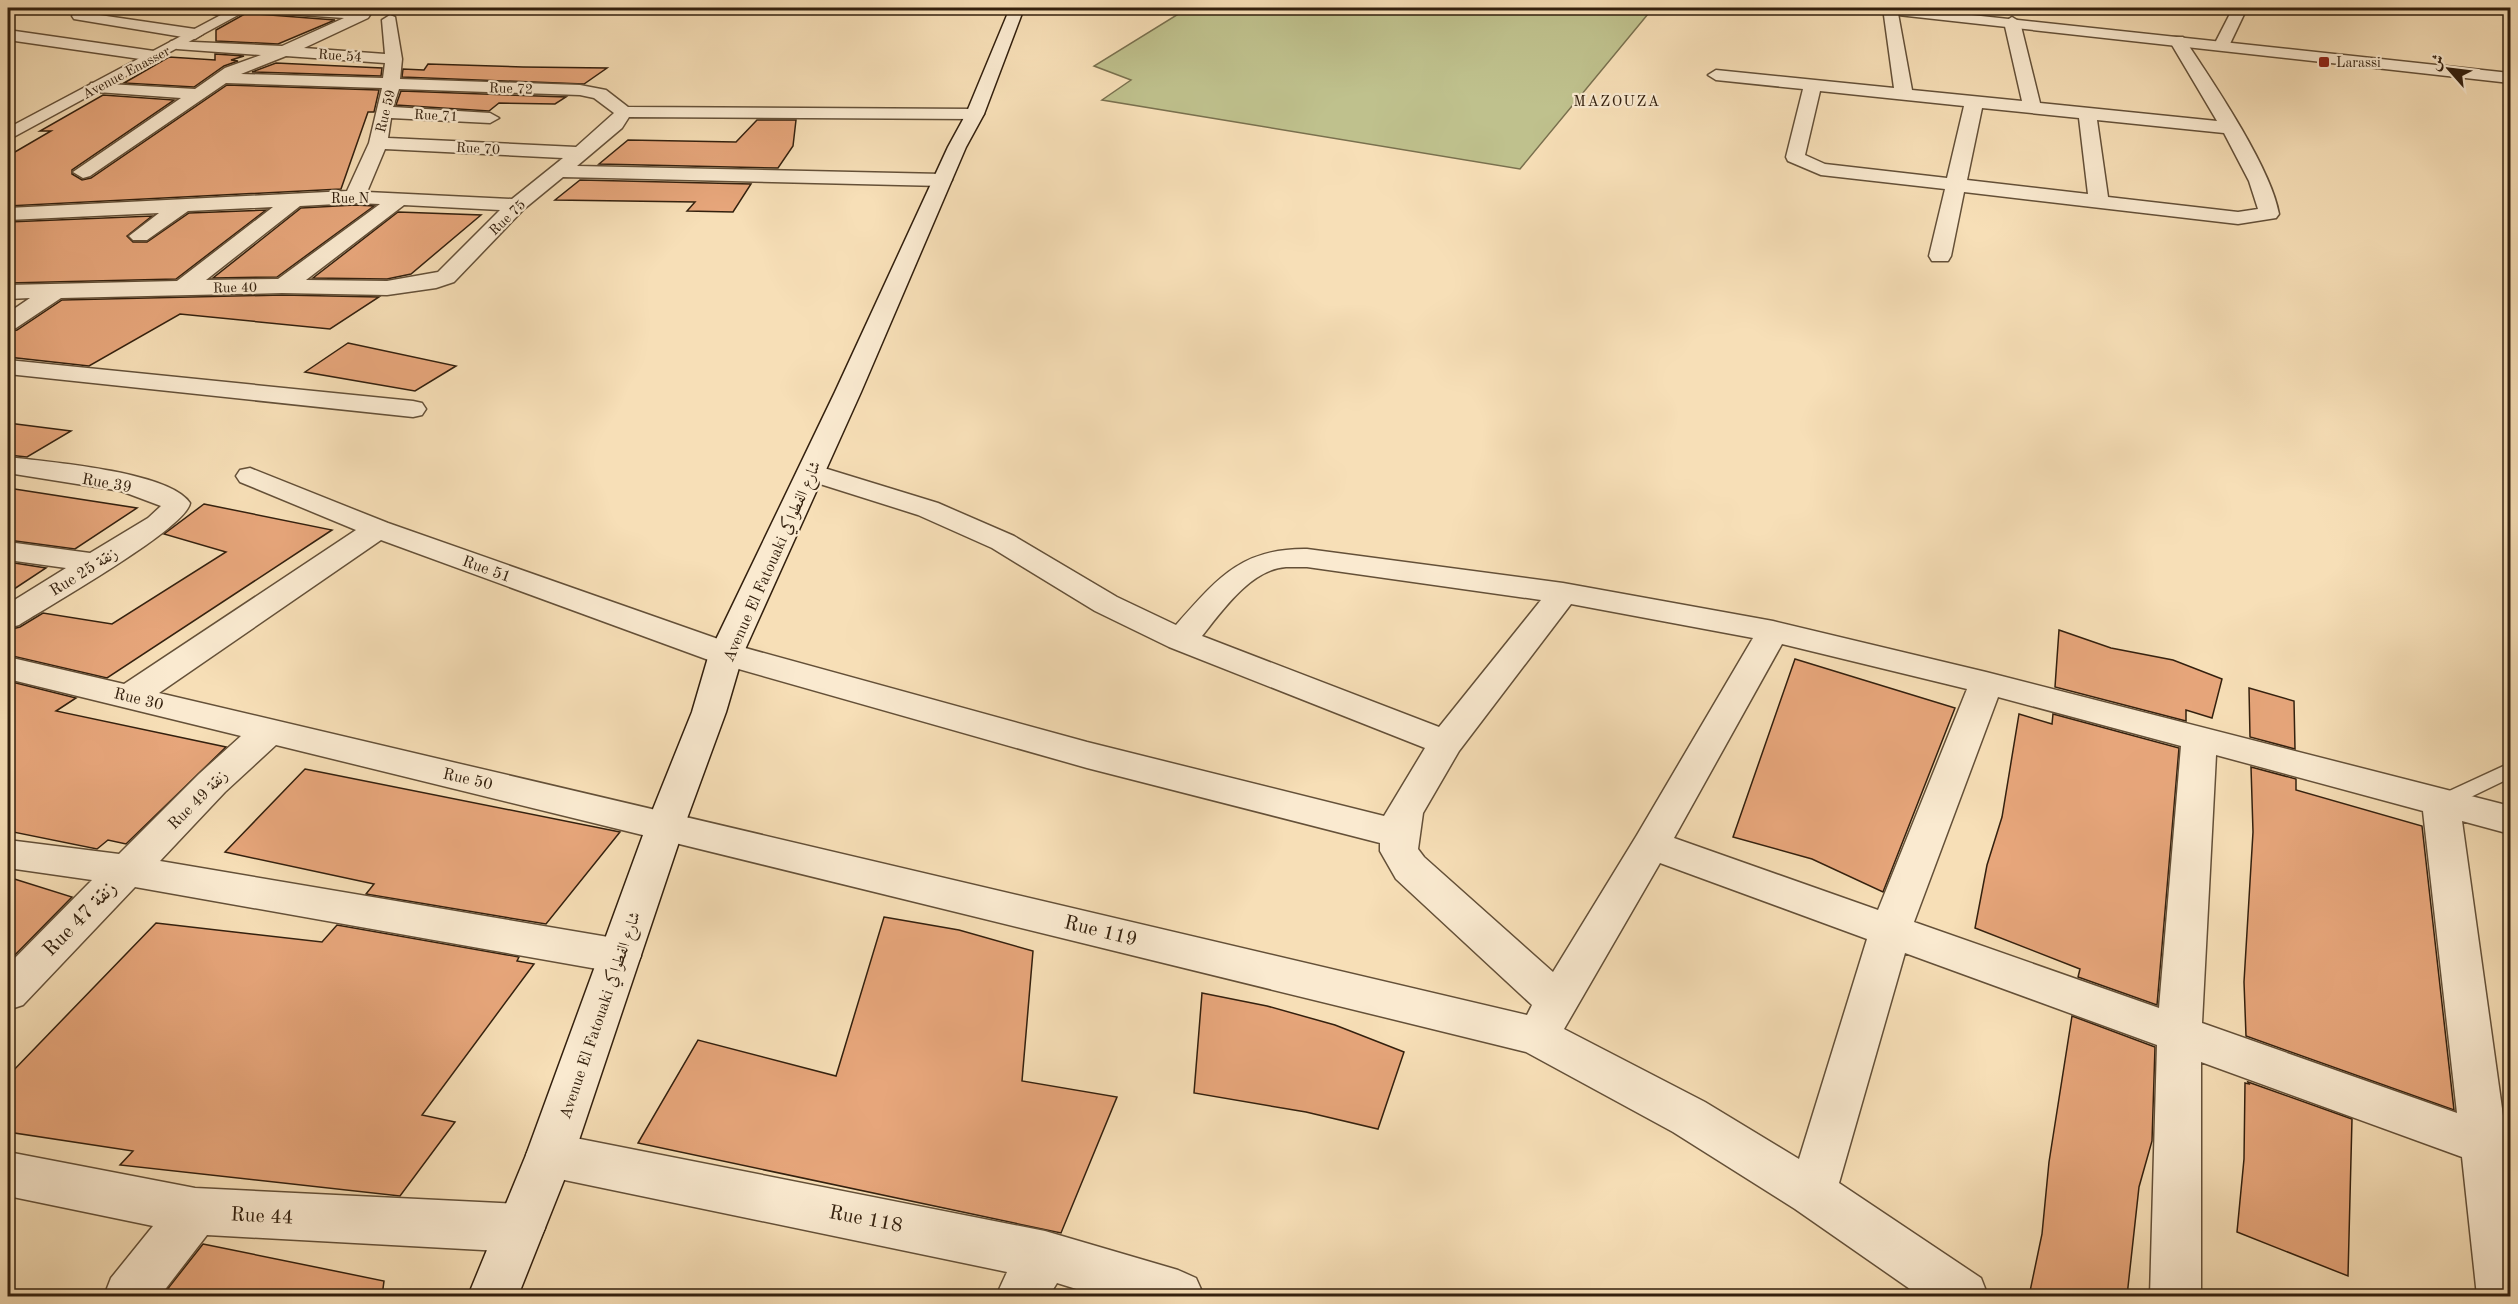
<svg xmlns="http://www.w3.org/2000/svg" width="2518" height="1304" viewBox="0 0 2518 1304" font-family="'Old Standard TT',Amiri,serif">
<rect width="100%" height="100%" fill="#f7dfb7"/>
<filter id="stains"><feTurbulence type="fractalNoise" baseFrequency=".00333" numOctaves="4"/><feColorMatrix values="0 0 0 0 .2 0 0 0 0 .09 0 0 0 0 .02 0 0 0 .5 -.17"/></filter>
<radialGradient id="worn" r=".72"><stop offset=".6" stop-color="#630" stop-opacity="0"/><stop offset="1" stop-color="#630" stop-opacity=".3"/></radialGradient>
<polygon fill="#bfc18d" stroke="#79704e" stroke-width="1.5" points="1188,8 1653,8 1520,169 1102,100 1131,80 1094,66"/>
<g fill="#e7a67b" stroke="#33200e" stroke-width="1.5">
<polygon points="250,11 257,14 335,20 278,44 216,41 216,30"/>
<polygon points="215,54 244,56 231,60 238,61 224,66 194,87 124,83 169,57 215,60"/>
<polygon points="276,63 382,68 381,76 252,72"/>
<polygon points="428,64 523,67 607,68 584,84 402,77 403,69 424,70"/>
<polygon points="227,85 379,90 374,112 368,112 341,189 8,206 8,156 51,131 40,131 103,95 174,100 72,170 72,174 82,180 91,178"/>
<polygon points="401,91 566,97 555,104 499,103 489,111 396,105"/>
<polygon points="757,120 796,120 793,146 778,168 599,164 628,140 736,142"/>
<polygon points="580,180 751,184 733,212 687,211 695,202 555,200"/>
<polygon points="355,205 374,206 277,277 213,278 301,208"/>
<polygon points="266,210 176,279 8,283 8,222 152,216 127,236 133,242 147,242 189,213"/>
<polygon points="398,212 481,215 411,274 387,279 313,278"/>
<polygon points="282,295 379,297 330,329 180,314 89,366 8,357 8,332 17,330 62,300"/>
<polygon points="348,343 456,366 415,391 305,372"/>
<polygon points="8,423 71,431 27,457 8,455"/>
<polygon points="8,488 137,508 75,549 8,540"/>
<polygon points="204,504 332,530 107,678 8,655 8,630 20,627 43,613 112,624 226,552 164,534"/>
<polygon points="8,562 46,568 8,593"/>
<polygon points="2059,630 2111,648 2173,660 2222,679 2212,718 2186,710 2186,721 2055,687"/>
<polygon points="1795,659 1955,708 1883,892 1812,859 1733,837"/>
<polygon points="8,681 76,698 56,711 226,747 126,844 108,840 97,849 8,831"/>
<polygon points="2249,688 2294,701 2295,749 2250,737"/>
<polygon points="2019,714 2052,724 2053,714 2179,748 2157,1005 2078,977 2080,969 1975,928 1987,865 2002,817"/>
<polygon points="2251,767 2296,779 2296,790 2422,826 2454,1110 2246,1036 2244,982 2253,832"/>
<polygon points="305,769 620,832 546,924 366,894 374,884 225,852"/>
<polygon points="8,877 72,897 8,962"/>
<polygon points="884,917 959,930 1033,951 1022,1081 1117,1097 1061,1233 638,1143 698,1040 836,1076"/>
<polygon points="156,923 322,942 337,925 519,957 517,961 534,964 422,1115 455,1122 400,1196 120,1165 133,1151 8,1132 8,1076"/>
<polygon points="1202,993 1267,1006 1335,1025 1404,1052 1378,1129 1306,1112 1194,1093"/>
<polygon points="2072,1016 2155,1047 2152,1141 2139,1187 2127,1296 2029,1296 2042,1234 2049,1162"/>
<polygon points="2248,1082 2352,1119 2348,1276 2237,1232 2244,1159 2245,1083 2249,1084"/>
<polygon points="203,1244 384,1281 382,1296 162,1296"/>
</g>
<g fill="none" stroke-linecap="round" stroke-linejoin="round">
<g stroke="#645038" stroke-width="3">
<polygon id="service" points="2510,763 2510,778 2448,808 2441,810 2434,808 2431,803 2434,798"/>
</g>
<g stroke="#645038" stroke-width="3">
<g id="minor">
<path d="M200,8H244L245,10C237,18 208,16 200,8Z"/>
<path d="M250,8H315L368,12L370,15L368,18L304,48L385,54L382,20L390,15L395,17L402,59L400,79L580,85L606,90L628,107L975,109L984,114L975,119L629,117L622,128L577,166L942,174L952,180L942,186L563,177L524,209L454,282L436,288L387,295L282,293L61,298L16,328L8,330V313L30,298L8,299V285L177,281L273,207L188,211L147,240H133L129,236L159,213L8,220V208L347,191L369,143L382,88L226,83L90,176L83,178L73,172L181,98L97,92L89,87L91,83L195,89L225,68L261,55L177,49L169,44L171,41L282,46L344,18L257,12ZM286,56L385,63L383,78L241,74ZM399,89L580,95L594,98L614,113L576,147L388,138L391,118L490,123L499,118L490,113L393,107ZM385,149L563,158L512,199L367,192ZM355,203L380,204L278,279L206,280L300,206ZM404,205L500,210L438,272L387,281L306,280Z"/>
<path d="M1295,8H1334C1327,15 1302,15 1295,8Z"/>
<path d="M1883,8H1897L1912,90L2022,101L2004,22L2012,17L2020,22L2040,103L2217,121L2169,40L2171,37H2183C2211,79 2271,167 2279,214L2276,218L2238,224L1964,192L1951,256L1948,261H1932L1929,256L1945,189L1821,175L1788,161L1786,157L1803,89L1716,80L1708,75L1716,70L1894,88ZM1820,91L1964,106L1947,178L1825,164L1805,155ZM1982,108L2079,118L2088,194L1967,180ZM2097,120L2224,133L2249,181L2258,209L2238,212L2108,197Z"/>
<polygon points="2233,8 2247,8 2228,48 2216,48 2214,45"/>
<polygon points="79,12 195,29 203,34 195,39 74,19 72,16 74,13"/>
<polygon points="8,30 154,51 162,56 154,61 8,40"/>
<polygon points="8,360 413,401 422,403 426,409 422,415 413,417 8,374"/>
<path d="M8,457C47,462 169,471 190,503C187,528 47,607 19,625L8,628V604L66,568L8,560V542L90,553L148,518L161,506L121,491L8,473Z"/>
<path d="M811,464L938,503L1014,536L1117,597L1176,625C1217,579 1241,548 1307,549L1563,583L1773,621L1986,672L2510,806V834L2462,821L2505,1130L2510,1131V1296H2477L2462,1157L2201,1062V1296H2150L2157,1045L1905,953L1839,1183L1981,1278L1988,1296H1920L1795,1209L1673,1132L1526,1052L276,745L225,792L160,861L620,939L635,944L641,956L635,968L620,973L135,887L23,1005L8,1010V965L92,880L8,868V840L119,854L199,774L241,736L8,679V657L124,684L356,530L240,482L236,476L240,470L250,468L388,523L738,646L1087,742L1384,816L1425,748L1169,647L1095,611L992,548L918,515L801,478L797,472L801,466ZM381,540L714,662L1087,768L1380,843V851L1396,879L1532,1005L1527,1015L159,693ZM1286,567H1307L1541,600L1439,727L1202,636C1222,611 1251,569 1286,567ZM1571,604L1753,638L1637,835L1553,972L1424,857L1418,849L1423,813L1459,751ZM1782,644L1967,689L1878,910L1674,838ZM1998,697L2181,746L2159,1008L1914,922ZM2216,755L2423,811L2457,1113L2202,1023ZM1660,863L1867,939L1799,1159L1705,1102L1564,1029Z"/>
<polygon points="550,1133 1045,1231 1178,1270 1196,1278 1204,1296 1099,1296 1057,1283 1049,1296 996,1296 1007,1272 550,1177 533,1170 526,1155 533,1140"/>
<polygon points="8,1152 195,1188 520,1204 537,1211 545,1228 537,1245 520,1252 207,1235 160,1296 104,1296 111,1278 153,1226 8,1196"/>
</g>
</g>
<g stroke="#645038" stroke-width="3">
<g id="tertiary">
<polygon points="234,8 251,8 8,140 8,128"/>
<polygon points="1864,8 1907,8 2510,73 2510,83 1871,12"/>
</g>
</g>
<g stroke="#33200e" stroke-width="3">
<polygon id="secondary" points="1010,8 1024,8 984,114 966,147 861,392 743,654 726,712 685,824 574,1155 518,1296 468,1296 526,1155 647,824 692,712 709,654 835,392 948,147 966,114"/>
</g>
<use href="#service" fill="#faead0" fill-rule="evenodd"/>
<use href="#minor" fill="#faead0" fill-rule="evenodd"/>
<use href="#tertiary" fill="#faead0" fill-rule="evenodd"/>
<use href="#secondary" fill="#faead0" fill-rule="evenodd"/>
</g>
<rect fill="#8f2418" stroke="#faead0" stroke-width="2" x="2318" y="56" width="12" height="12" rx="3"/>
<g text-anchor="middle" stroke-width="4.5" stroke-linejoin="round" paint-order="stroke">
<g font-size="14" fill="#33200e" stroke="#faead0">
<text transform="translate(340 55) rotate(4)" y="5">Rue 54</text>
<text transform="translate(126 72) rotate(-28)" y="5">Avenue Enasser</text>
<text transform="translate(511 88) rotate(2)" y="5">Rue 72</text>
<text transform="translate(385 111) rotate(-76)" y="5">Rue 59</text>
<text transform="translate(436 115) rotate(3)" y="5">Rue 71</text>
<text transform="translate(478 148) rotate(3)" y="5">Rue 70</text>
<text x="350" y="203">Rue N</text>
<text transform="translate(507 217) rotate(-44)" y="5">Rue 75</text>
<text transform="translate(235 287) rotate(-1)" y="5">Rue 40</text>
</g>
<g font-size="14" fill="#33200e" stroke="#faead0" text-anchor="start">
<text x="2336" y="67">Larassi</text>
</g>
<g font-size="15" letter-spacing="1.5" fill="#33200e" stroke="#faead0">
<text x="1617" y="106">MAZOUZA</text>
</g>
<g font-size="16" fill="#33200e" stroke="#faead0">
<text transform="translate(107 482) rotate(10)" y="6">Rue 39</text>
<text transform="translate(771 561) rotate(-66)" y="6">Avenue El Fatouaki شارع الفطواكي</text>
<text transform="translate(487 568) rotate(20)" y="6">Rue 51</text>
<text transform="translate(83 571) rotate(-32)" y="6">Rue 25 زنقة</text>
<text transform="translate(139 698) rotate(14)" y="6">Rue 30</text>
<text transform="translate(468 778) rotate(13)" y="6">Rue 50</text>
<text transform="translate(197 799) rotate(-45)" y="6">Rue 49 زنقة</text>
<text transform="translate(599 1015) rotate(-71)" y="6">Avenue El Fatouaki شارع الفطواكي</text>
</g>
<g font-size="20" fill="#33200e" stroke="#faead0">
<text transform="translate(79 918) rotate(-46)" y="7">Rue 47 زنقة</text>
<text transform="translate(1101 930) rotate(14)" y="7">Rue 119</text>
<text transform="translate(262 1215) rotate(3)" y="7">Rue 44</text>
<text transform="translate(866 1218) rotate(11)" y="7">Rue 118</text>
</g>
</g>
<rect width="2518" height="1304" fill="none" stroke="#f7dfb7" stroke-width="30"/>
<rect x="9" y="9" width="2500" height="1286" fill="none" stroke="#33200e" stroke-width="3"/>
<rect x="15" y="15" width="2488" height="1274" fill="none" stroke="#33200e" stroke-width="1.5"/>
<g transform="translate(2449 69) rotate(298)" stroke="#faead0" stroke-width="4.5" paint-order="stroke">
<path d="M0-4.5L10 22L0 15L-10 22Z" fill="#33200e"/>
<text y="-9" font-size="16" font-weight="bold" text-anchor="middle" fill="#33200e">ش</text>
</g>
<rect width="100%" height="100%" filter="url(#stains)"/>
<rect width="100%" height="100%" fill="url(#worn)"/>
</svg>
